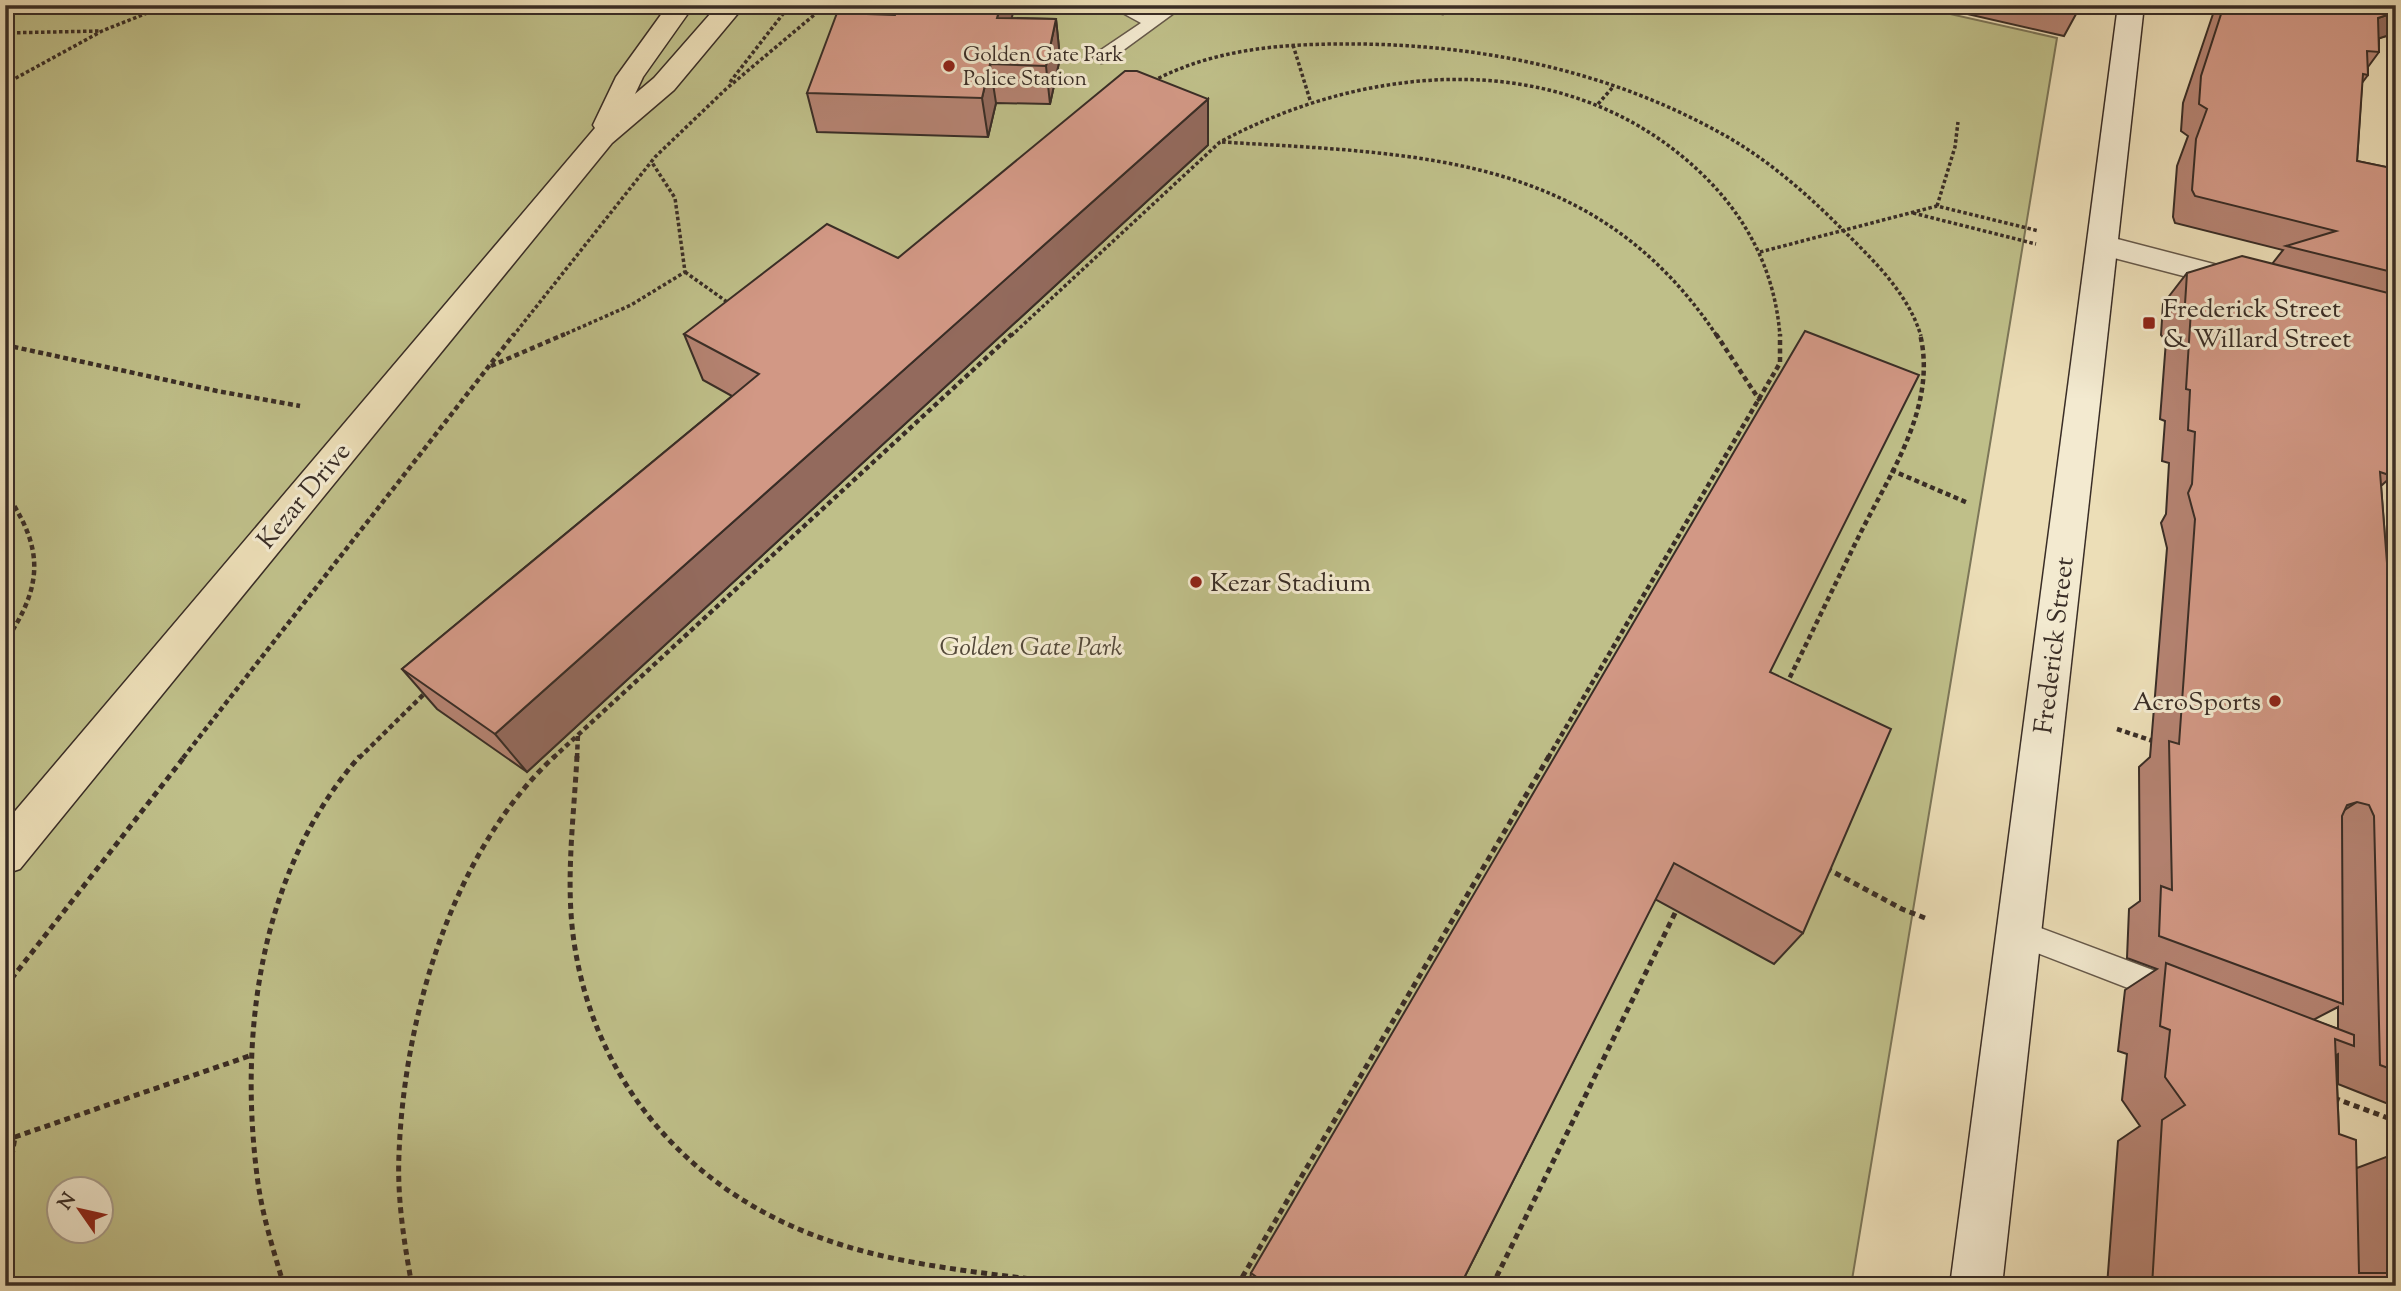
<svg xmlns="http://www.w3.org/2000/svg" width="2401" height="1291" viewBox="0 0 2401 1291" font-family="'Sorts Mill Goudy',serif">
<rect width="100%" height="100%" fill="#ecdeb7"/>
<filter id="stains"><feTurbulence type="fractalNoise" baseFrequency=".00286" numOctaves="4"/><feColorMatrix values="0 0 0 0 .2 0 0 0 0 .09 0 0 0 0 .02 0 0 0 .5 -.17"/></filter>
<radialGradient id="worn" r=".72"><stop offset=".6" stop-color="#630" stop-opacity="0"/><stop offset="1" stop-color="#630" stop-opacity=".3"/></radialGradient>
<path fill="#bfbf89" stroke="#7c7658" stroke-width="2" fill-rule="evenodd" d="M5,5H1910L2057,38L1851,1286H5ZM60,1190H102V1232H60Z"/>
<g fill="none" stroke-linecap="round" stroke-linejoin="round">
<g stroke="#66594a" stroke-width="3">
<g id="service">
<polygon points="1108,5 1130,5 1152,15 1166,5 1185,5 1107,62 1101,63 1093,58 1095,54 1141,23"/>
<polygon points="1421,5 1448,5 1451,9 1443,14 1423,8"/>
<polygon points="2019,920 2182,981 2186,991 2182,1001 2172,1005 2009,942 2005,933 2009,924"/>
</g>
</g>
<g stroke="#66594a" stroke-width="3">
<polygon id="minor" points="2102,235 2260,276 2265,283 2260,290 2249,293 2091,252 2087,245 2091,238"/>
</g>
<g stroke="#392d26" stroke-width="3">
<polygon id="secondary" points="2118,5 2144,5 2002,1286 1950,1286"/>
</g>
<g stroke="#392d26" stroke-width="3">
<polygon id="primary" points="668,5 694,5 643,77 635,94 654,78 718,5 745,5 674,90 612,143 20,869 5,874 5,823 595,128 593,125 616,77"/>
</g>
<g stroke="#392d26" stroke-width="3.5" stroke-dasharray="3.5 2.5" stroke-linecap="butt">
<polyline points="5,33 99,31"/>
<polyline points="1293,45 1310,100"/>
<path d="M1153,81C1212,50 1277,44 1343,44C1471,43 1601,68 1715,130C1764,156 1804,191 1843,230C1874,261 1908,293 1921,336"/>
<polyline points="730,82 790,5"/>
<polyline points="5,84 102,31 167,5"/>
<polyline points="1598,104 1613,87"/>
<path d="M1222,142C1419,154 1595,153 1717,336"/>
<polyline points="1937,206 1955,147 1958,122"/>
<polyline points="1913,213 2036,244"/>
<polyline points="1760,252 1937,206 2039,231"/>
<polyline points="685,272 730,304"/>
<polyline points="513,336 655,157 726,89 826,5"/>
<polyline points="561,336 631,305 685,272 675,198 651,161"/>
<path d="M1011,336L1220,142C1372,61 1568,46 1701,173C1747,217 1775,271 1780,336"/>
</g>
<g stroke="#392d26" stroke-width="4.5" stroke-dasharray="5 3.5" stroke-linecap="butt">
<polyline points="1716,334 1760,401"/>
<polyline points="5,345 217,391 300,406"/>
<polyline points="491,366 565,334"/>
<polyline points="1891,470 1968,503"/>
<path d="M5,492C45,549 43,586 5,642"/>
<path d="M1786,685C1810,637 1833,588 1857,540C1888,476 1938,408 1920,334"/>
<polyline points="2117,729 2156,742"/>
<polyline points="183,758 514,334"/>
<polyline points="359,758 428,690"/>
<polyline points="553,758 1012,334"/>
<polyline points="577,758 578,733"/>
<polyline points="1548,758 1780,363 1780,334"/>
</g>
<g stroke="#392d26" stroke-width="5" stroke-dasharray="6 4.5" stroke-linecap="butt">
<path d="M577,756C574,817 565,881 574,942C596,1091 699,1201 842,1245C919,1269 1002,1274 1082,1286"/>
<polyline points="1826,868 1902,909 1925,918"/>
<polyline points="5,987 185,756"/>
<polyline points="2334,1098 2396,1121"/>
<polyline points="5,1133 15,1137 252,1055"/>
<polyline points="5,1198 15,1137"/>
<path d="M284,1286C274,1252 263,1218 258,1183C238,1037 259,870 360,756"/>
<path d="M412,1286C404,1242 397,1198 399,1154C404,1018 452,851 555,756"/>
<polyline points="1237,1286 1549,756"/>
<polyline points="1492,1286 1678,907"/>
</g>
<use href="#service" fill="#f3ead0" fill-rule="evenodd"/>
<use href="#minor" fill="#f3ead0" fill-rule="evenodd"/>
<use href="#secondary" fill="#f3ead0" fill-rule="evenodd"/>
<use href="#primary" fill="#ecdeb7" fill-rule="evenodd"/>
</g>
<g fill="#b58372" stroke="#392d26" stroke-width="2" fill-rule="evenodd">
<polygon points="898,5 1013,5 1011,18 1056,19 1060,58 1050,104 996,103 988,137 817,132 807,93 895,15"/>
<polygon points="1928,5 2081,5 2064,36"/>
<path d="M2189,5H2396V33L2379,38V52L2368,67V75L2362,83L2357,161L2396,169V293L2394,295H2396V472L2392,471V476L2381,486L2393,641L2396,642V1107L2338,1084V1054L2336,1055L2339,1134L2357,1168L2394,1154L2396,1155V1286H2107L2118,1141L2140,1126L2122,1100L2127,1054L2118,1051L2125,990L2157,969L2127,958L2129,909L2140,901L2139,767L2150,757L2167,548L2161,523L2166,514L2169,463L2162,461L2165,421L2160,419L2166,341L2161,335L2163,304L2187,273L2272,264L2283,250L2175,223L2173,217L2177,166L2188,136L2181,131L2183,103L2213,14L2189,6ZM2338,1007V1029L2313,1020Z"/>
<polygon points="1208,99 1208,145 527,772 437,709 402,669 732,396 703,380 684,334 898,258"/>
<polygon points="1770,672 1803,933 1774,964 1655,899 1460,1286 1249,1286 1251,1273"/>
</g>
<g fill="#936a5d" stroke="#392d26" stroke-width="2">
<polygon points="1001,5 1013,5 1014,9 1002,56 997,18"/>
<polygon points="2396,12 2396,33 2358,45 2378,18"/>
<polygon points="1056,19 1060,58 1050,104 1046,66"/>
<polygon points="990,64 996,103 988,137 982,98"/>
<polygon points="1208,99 1208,145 527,772 495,734"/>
<polygon points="2357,802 2320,826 2347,805"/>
</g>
<g fill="#d29885" stroke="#392d26" stroke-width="2">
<polygon points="898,5 1001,5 997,18 1056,19 1046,66 990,64 982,98 807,93 837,13 895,15"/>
<polygon points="2224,5 2396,5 2396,12 2378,18 2379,52 2367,51 2368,75 2363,74 2357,161 2396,169 2396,273 2286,246 2336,231 2195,196 2192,190 2196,139 2207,109 2199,104 2201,76"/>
<polygon points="1125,71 1137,71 1208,99 495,734 402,669 759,374 684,334 827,224 898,258"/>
<polygon points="2242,256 2396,295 2396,433 2389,431 2392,476 2380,472 2393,641 2396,642 2396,1071 2380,1065 2374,816 2369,805 2357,802 2347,805 2342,816 2343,1004 2159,936 2161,886 2172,890 2169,741 2179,744 2195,519 2188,493 2192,484 2195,432 2188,430 2190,390 2186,389 2191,310 2185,304 2187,273"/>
<polygon points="1805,331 1919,375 1770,672 1891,729 1803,933 1674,863 1460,1286 1269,1286 1251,1273"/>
<polygon points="2166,963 2354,1035 2354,1046 2335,1039 2339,1134 2356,1140 2359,1273 2396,1273 2396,1286 2152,1286 2162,1120 2185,1105 2165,1077 2170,1030 2160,1026"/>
<polygon points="2394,1154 2396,1155 2396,1210"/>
</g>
<g fill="#8f2418" stroke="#f3ead0" stroke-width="2.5">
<circle cx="949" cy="66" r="7"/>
<rect x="2142" y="316" width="14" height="14" rx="3.5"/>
<circle cx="1196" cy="582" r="7"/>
<circle cx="2275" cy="701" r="7"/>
</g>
<g text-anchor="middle" stroke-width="6" stroke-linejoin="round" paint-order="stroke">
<g font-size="21" fill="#392d26" stroke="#f3ead0" text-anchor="start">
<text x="963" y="61">Golden Gate Park<tspan x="963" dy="24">Police Station</tspan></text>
</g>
<g font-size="26" fill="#392d26" stroke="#f3ead0" text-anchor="start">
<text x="2163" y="317">Frederick Street<tspan x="2163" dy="30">&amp; Willard Street</tspan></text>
<text x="1210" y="591">Kezar Stadium</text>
<text x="2261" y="710" text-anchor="end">AcroSports</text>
</g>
<g font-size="26" fill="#392d26" stroke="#f3ead0">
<text transform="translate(303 495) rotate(-50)" y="9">Kezar Drive</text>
<text transform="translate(2053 645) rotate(-83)" y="9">Frederick Street</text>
</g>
<g font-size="26" font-style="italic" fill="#544a3a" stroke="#f3ead0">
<text x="1031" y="655">Golden Gate Park</text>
</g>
</g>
<rect width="2401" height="1291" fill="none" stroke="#ecdeb7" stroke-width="28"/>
<rect x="7" y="7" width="2387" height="1277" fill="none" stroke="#392d26" stroke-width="3.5"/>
<rect x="14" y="14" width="2373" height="1263" fill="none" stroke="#392d26" stroke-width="2"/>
<g transform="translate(80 1210) rotate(304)"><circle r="33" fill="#f3ead0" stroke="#a99e8c" stroke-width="2"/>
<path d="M0-5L12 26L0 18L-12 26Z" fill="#8f2418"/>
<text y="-10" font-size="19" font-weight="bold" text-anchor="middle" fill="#392d26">N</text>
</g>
<rect width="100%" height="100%" filter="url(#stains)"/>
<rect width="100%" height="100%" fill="url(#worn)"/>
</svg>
